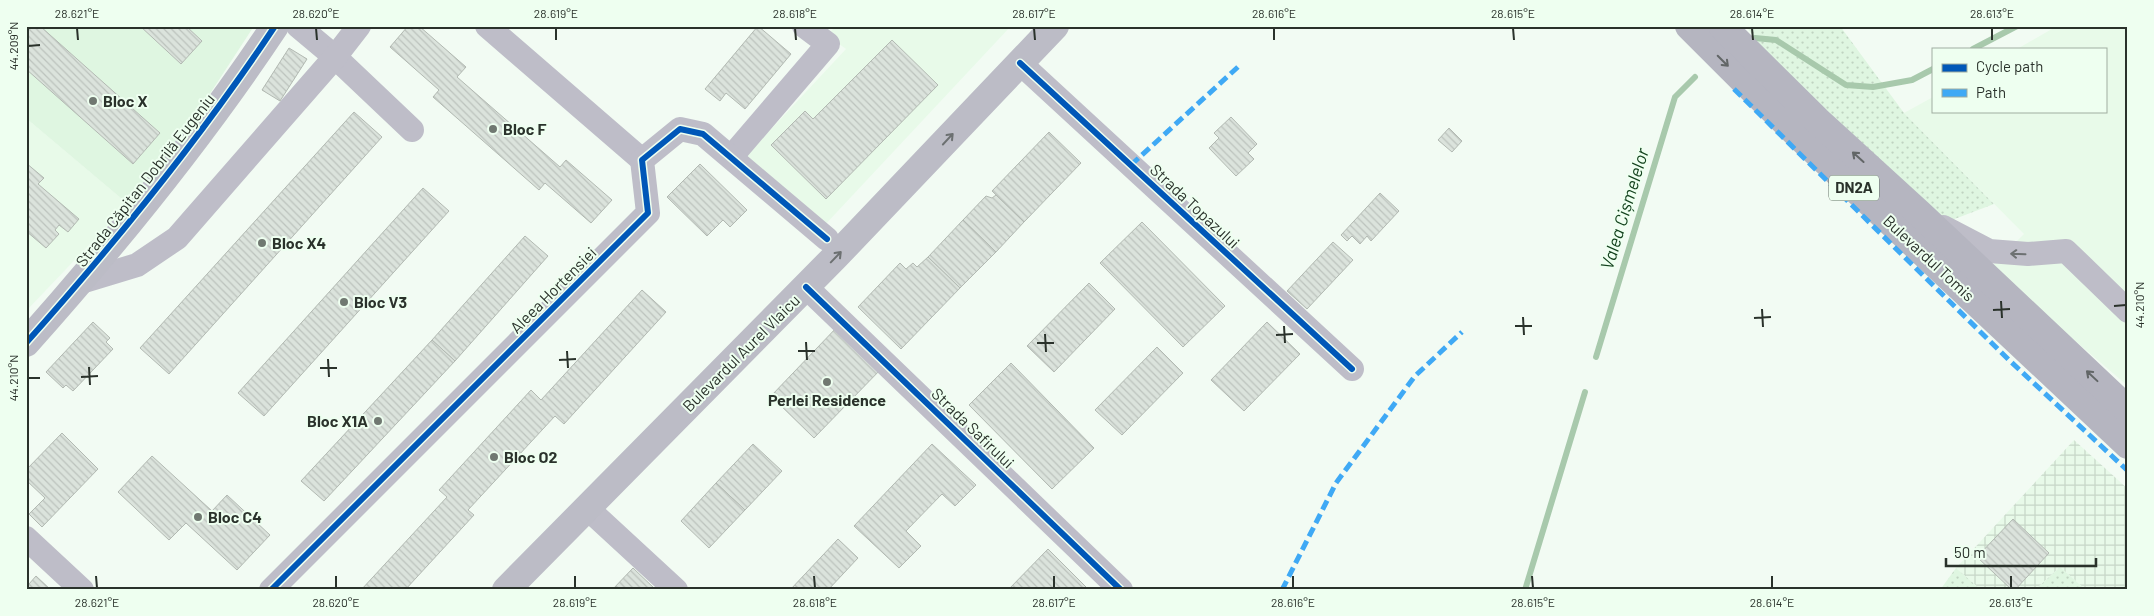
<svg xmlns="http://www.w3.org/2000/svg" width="2154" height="616" viewBox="0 0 2154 616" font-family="Barlow,sans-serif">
<defs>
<pattern id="industrial-grid" width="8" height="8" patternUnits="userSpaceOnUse" patternTransform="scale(1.25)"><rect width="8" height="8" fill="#e8fae9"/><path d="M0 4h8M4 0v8" fill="none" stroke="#c7d7c8"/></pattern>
<pattern id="grass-dots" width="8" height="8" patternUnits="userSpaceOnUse" patternTransform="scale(1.25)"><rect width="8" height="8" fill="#dff6e1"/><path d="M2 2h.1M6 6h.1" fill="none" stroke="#c0d3c1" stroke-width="1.8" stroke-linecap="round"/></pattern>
<pattern id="building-back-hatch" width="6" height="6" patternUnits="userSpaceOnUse" patternTransform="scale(1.25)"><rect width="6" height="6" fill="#dbe3dc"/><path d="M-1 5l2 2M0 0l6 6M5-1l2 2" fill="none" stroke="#bcc3bd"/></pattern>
</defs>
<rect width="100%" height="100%" fill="#f2fbf3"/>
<g fill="#e8fae9">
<polygon points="836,26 1011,26 822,228 746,156 846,49 827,35"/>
<polygon points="2057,26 2128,26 2128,386 1990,268 2024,234 1904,113 1933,97 1933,111 2105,111 2105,49 2017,49"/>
<polygon points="26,118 128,204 26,311"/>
</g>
<polygon fill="url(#industrial-grid)" points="2074,440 2128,489 2128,590 2086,590 2060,567 2035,590 1981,590 1956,568"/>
<g fill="url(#grass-dots)">
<polygon points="1746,26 1840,26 1904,113 1994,204 1944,223 1764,50"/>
<polygon points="2060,567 2086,590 2035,590"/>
<polygon points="1956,568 1981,590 1940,590"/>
</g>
<polygon fill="#dff6e1" points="40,26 140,26 181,64 202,41 186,26 254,26 198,112 128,204 26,118 26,69 133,164 160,133"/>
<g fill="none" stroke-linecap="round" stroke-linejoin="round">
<g stroke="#a8c9ac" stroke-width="6">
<polyline points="1755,38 1776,40 1846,85 1873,87 1912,80 1933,69"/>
<polyline points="1973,49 2017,26"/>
<polyline points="1596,357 1675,97 1695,77"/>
<polyline points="1525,590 1585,392"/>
</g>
</g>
<g fill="url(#building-back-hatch)" stroke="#b2b9b2">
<polygon points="26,26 40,26 160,133 133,164 26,69"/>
<polygon points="140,26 186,26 202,41 181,64"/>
<polygon points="408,26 419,26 466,67 457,77 560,167 566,160 612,200 591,223 545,183 539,190 433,97 439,90 390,47"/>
<polygon points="758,26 791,54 745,109 726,93 720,101 705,89"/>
<polygon points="892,40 938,85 826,199 771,145 805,111 813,119"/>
<polygon points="289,48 307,59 280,101 262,90"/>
<polygon points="354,112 382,137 169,374 140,348"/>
<polygon points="1231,117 1257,144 1248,153 1254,159 1236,176 1209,148 1219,138 1214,133"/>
<polygon points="1449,128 1462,141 1452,152 1438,140"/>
<polygon points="1049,132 1081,163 1024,222 992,191"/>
<polygon points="26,163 44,178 38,184 79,219 68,232 59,225 55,230 59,234 46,248 26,231"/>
<polygon points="700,164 747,210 730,227 723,220 707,236 667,197"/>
<polygon points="423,188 449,211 264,416 238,393"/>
<polygon points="1380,193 1399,211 1371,241 1367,236 1360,244 1352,236 1347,241 1341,235"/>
<polygon points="996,195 1024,222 996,252 963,220 986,196 992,198"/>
<polygon points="963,220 996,252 960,288 928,257"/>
<polygon points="1142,222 1225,306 1183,347 1100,263"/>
<polygon points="525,236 548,256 455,361 432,340"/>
<polygon points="1333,242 1353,260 1307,309 1287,291"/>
<polygon points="928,257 960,288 901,349 858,307 900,263 906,269 913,263 917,267"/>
<polygon points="1089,283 1115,309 1054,372 1027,346"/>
<polygon points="642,290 666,312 564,424 555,416 468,510 474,515 405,590 361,590 447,497 439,490 531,390 541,400"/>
<polygon points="93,322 110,338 106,342 113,349 73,391 66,385 63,388 46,372"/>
<polygon points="1267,322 1300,354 1244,411 1211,380"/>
<polygon points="839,325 883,367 814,438 771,396"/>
<polygon points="432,340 455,361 324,501 301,481"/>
<polygon points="1157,347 1183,373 1122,435 1095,410"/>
<polygon points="1011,363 1094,448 1052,489 969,405"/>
<polygon points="62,433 98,469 42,527 29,514 45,498 26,480 26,470"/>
<polygon points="753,444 782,471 745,510 716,483"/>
<polygon points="932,444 976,485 955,506 942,494 906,531 921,546 899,568 854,526"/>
<polygon points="152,456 212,511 227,495 270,535 237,570 186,523 169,540 118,492"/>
<polygon points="716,483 745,510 709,548 681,521"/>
<polygon points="2013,519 2049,553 2015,590 2012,590 1977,557"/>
<polygon points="838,539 858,558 828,590 790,590"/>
<polygon points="1048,549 1089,590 1008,590"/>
<polygon points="633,568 656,590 612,590"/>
<polygon points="36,576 51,590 26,590 26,582 29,584"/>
</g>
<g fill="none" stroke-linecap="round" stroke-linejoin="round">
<g stroke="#bebdc8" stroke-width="24">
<polyline points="298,26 335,57 412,130"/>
<polyline points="487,26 642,160"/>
<polyline points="1020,63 1352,369"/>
<polyline points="732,156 828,44 804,26"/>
<polyline points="1943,227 1989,251 2028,254 2066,251 2128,311"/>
<polyline points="81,282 137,265 177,238 335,57 359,26"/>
<polyline points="806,287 1121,590"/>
<polyline points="587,508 676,590"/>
<polyline points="26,538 82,590"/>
<polyline points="271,590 648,213 642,160 680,129 703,134 827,239"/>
</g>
<g stroke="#bcbcc6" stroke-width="28">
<path d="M26,343C116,242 200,139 275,26"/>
<polyline points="506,590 835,257 1055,26"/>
</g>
<g stroke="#b5b5c0" stroke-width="28">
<polyline points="1689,26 1801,138 2128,445"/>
<polyline points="1722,26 1817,120 1920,214 2128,410"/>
</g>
<g stroke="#3fa9f5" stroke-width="5" stroke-dasharray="10 5" stroke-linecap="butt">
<polyline points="1734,89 2009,360 2128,471"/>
<polyline points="1131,165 1239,66"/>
<polyline points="1282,590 1336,483 1415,376 1462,332"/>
</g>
<g stroke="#eefff0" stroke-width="9">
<g id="cycleway">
<polyline points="1020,63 1352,369"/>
<polyline points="806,287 1121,590"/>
<path d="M26,343C116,242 200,139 275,26"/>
<polyline points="271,590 648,213 642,160 680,129 703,134 827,239"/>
</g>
</g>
<use href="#cycleway" stroke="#0057b8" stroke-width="6"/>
</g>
<defs><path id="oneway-shaft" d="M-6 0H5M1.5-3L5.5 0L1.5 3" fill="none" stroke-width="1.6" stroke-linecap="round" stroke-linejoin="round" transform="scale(1.25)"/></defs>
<g stroke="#626667">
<use href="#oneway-shaft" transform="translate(1723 61) rotate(45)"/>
<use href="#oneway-shaft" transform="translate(1858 157) rotate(-138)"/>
<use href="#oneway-shaft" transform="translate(2092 376) rotate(-137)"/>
</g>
<g stroke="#6c7071">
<use href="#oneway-shaft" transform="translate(948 139) rotate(-47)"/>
<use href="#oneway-shaft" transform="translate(836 257) rotate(-46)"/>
</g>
<use stroke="#6d7172" href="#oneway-shaft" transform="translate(2018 254) rotate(-178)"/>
<path fill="none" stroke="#2a322b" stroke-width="2" d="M77,28L78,40M316,28L317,40M556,28V40M795,28L796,40M1034,28L1035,40M1274,28V40M1513,28L1514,40M1752,28L1753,40M1992,28V40M28,46L40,45M2001,301L2002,318M2114,306L2126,305M1762,309L1763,327M1993,310L2010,309M1523,317L1524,335M1754,318L1771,317M1284,326L1285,343M1515,326H1532M1045,334L1046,352M1276,335L1293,334M806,342L807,360M1037,343H1054M567,351L568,368M798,351H815M328,359L329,377M559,360L576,359M89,367L90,385M320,368H337M81,377L98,376M28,378H40M96,576L97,588M336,576V588M575,576V588M814,576L815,588M1054,576V588M1293,576V588M1532,576L1533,588M1772,576V588M2011,576V588"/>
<g fill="#707871" stroke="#eefff0" stroke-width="2">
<circle cx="93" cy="101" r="5"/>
<circle cx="493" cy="129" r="5"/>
<circle cx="262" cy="243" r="5"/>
<circle cx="344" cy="302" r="5"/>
<circle cx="827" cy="382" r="5"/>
<circle cx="378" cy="421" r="5"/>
<circle cx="494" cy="457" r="5"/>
<circle cx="198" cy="517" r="5"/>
</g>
<g text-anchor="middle" stroke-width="4" stroke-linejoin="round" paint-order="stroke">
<rect fill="#eefff0" stroke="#657066" stroke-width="1" x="1829" y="175.5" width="50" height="25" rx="4"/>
<g font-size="15" font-weight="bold" fill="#2a322b">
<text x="1854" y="193">DN2A</text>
</g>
<g font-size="16" font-weight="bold" fill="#2a322b" stroke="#eefff0" text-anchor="start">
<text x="103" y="107">Bloc X</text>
<text x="503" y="135">Bloc F</text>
<text x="272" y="249">Bloc X4</text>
<text x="354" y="308">Bloc V3</text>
<text x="827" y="406" text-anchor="middle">Perlei Residence</text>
<text x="368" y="427" text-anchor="end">Bloc X1A</text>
<text x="504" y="463">Bloc O2</text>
<text x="208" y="523">Bloc C4</text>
</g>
<g font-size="16" fill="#2a322b" stroke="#eefff0">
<text transform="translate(145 180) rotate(-52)" y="6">Strada Căpitan Dobrilă Eugeniu</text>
<text transform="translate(1195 206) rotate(43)" y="6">Strada Topazului</text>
<text transform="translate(1929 258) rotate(43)" y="6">Bulevardul Tomis</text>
<text transform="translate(553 290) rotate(-45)" y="6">Aleea Hortensiei</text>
<text transform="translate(741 353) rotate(-45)" y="6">Bulevardul Aurel Vlaicu</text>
<text transform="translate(973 428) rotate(44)" y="6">Strada Safirului</text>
</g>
<g font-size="18" font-style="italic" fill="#13421d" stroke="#eefff0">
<text transform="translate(1625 209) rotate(-73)" y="6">Valea Cișmelelor</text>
</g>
</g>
<rect width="2154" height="616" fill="none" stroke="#eefff0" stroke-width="55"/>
<rect x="1932" y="48" width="175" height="65" fill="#eefff0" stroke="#a0ada1"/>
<rect x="1942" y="64" width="25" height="8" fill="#0057b8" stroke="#a0ada1"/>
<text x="1976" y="72" font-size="15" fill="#2a322b">Cycle path</text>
<rect x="1942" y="89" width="25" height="8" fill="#3fa9f5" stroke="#a0ada1"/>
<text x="1976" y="98" font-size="15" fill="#2a322b">Path</text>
<path d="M1946 558v8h150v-8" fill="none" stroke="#2a322b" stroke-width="2.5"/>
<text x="1954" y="558" font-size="15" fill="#2a322b" stroke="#eefff0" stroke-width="4" paint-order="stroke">50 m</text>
<rect x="28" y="28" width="2098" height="560" fill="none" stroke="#2a322b" stroke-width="2"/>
<g font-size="12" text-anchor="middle" fill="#2a322b">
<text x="77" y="18">28.621°E</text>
<text x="316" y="18">28.620°E</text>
<text x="556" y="18">28.619°E</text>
<text x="795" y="18">28.618°E</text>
<text x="1034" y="18">28.617°E</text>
<text x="1274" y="18">28.616°E</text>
<text x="1513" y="18">28.615°E</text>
<text x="1752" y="18">28.614°E</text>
<text x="1992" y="18">28.613°E</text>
<text transform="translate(14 46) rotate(-90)" y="4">44.209°N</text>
<text transform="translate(2140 305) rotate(-90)" y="4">44.210°N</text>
<text transform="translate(14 378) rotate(-90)" y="4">44.210°N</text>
<text x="97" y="607">28.621°E</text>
<text x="336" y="607">28.620°E</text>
<text x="575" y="607">28.619°E</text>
<text x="815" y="607">28.618°E</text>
<text x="1054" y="607">28.617°E</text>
<text x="1293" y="607">28.616°E</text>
<text x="1533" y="607">28.615°E</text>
<text x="1772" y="607">28.614°E</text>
<text x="2011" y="607">28.613°E</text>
</g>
</svg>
